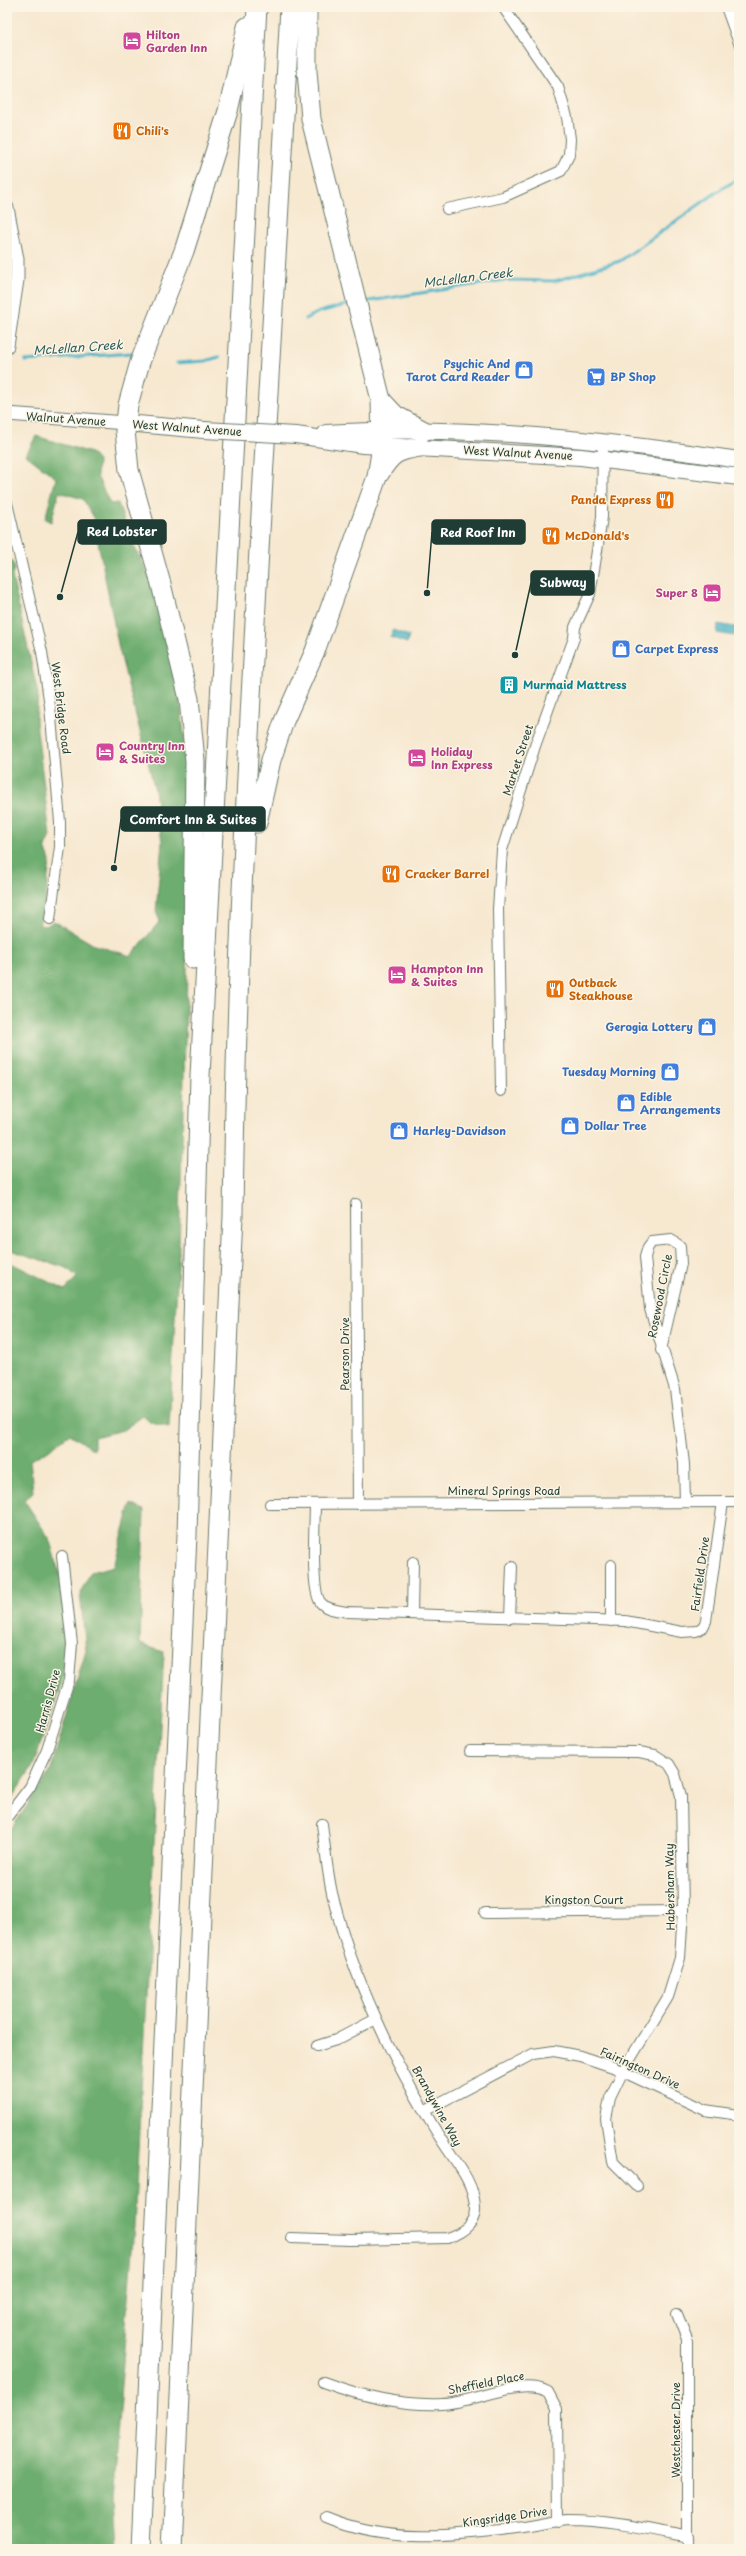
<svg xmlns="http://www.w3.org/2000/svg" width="746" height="2556" viewBox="0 0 746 2556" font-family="'Playpen Sans',sans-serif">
<rect width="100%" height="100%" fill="#fcf5e5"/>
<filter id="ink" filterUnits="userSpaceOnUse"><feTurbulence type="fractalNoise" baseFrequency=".025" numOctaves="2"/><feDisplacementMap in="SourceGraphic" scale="8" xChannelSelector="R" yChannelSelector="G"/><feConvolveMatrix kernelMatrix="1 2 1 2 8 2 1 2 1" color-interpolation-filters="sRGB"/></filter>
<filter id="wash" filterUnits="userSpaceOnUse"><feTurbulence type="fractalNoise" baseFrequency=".012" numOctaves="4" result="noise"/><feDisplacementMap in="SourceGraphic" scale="16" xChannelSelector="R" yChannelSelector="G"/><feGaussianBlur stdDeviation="0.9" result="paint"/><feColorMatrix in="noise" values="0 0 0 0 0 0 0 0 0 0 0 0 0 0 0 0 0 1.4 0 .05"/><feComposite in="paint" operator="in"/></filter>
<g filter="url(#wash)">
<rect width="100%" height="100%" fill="#f7e8d0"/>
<g fill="#6ead6f" stroke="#467552">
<polygon points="36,436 91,453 98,461 97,476 110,504 118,503 132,543 149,574 175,657 192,803 179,1248 169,1427 151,1423 143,1416 123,1430 94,1437 94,1450 70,1434 47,1451 30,1460 33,1492 24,1500 49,1538 60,1576 65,1632 64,1675 33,1766 7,1805 7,1261 65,1290 77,1277 67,1268 7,1249 7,553 15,567 12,576 38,694 36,722 50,836 45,847 50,861 45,902 39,925 46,926 54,921 94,945 131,956 160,921 156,912 162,842 155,790 119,649 93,516 83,499 59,492 51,522 45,519 56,478 26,455"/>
<polygon points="131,1504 144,1510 140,1644 164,1652 134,2226 112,2497 115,2549 7,2549 7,1835 50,1772 86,1650 80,1593 91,1572 114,1566"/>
</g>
<g fill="#49b4c7" stroke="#34787e">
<polygon points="718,624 735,627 734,636 717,633"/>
<polygon points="393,630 409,636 407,643 390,637"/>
</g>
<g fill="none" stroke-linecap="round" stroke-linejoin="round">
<g stroke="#49b4c7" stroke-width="3">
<polyline points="363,302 505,280 555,281 620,261 724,187 739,179"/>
<polyline points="305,319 319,312 350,304"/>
<polyline points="25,361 132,353"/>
<polyline points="177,363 205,361 219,357"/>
</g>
</g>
</g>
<g filter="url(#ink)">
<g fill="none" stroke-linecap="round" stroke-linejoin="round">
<g stroke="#6b796b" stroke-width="12">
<g id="minor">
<polyline points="726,7 739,43"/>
<polyline points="447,209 503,197 561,171 569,155 570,139 567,117 558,87 503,7"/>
<polyline points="7,503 42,652 50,706 60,822 60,847 50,919"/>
<polyline points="501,1091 498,909 502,850 535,746 574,638 575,627 590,594 597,551 602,517 603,443"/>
<polyline points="356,1204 358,1504"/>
<polyline points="661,1350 681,1264 680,1246 671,1240 652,1242 648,1247 645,1257 650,1309 675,1389 684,1464 685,1502"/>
<polyline points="270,1504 739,1502"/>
<path d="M315,1504C315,1523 310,1591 321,1603C327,1610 338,1610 347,1612L625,1621L682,1632L696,1631L703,1627L706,1621L723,1502"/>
<polyline points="412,1614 413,1562"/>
<polyline points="510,1618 512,1567"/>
<polyline points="611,1621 611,1565"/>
<polyline points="470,1751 639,1752 655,1755 669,1764 675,1774 681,1796 683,1911 680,1958 668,1997 623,2071 610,2098 606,2119 613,2162 637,2186"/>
<polyline points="7,1817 30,1787 47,1750 69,1680 72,1644 62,1556"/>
<polyline points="485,1913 683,1911"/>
<polyline points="317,2046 336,2040 376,2019"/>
<polyline points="424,2111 533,2054 554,2051 580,2056 613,2067 705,2110 739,2115"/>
<path d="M291,2238L350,2240L447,2238C461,2233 476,2225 475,2207C474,2180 452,2158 439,2136C416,2098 394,2059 376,2018C358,1979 342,1935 332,1893C327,1870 325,1847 322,1824"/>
<polyline points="677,2314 687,2339 687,2549"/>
<path d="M323,2382C361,2396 400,2406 442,2404C474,2403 520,2377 548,2392L557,2409L558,2522"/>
<path d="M326,2517C388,2543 453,2536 517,2528C534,2526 551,2521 568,2520C609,2520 648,2529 688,2537"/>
</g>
</g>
<g stroke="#6b796b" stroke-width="15">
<g id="tertiary">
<polyline points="7,208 17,259 17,280 7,346"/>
<polyline points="7,414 126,423"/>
</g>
</g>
<g stroke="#6b796b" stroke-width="18">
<g id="primary">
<polyline points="126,423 204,430"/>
<path d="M326,433C460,424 606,440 739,460"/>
<polyline points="296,435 363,445 581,457 739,477"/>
</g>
</g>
<g stroke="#6b796b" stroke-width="21">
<g id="motorway">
<polyline points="381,400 395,415 424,431"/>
<path d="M379,474C392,453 396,451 420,447"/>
<polyline points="257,823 271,760 284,721 315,651 377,477 382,446 381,400 311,119 307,71 307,7"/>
<polyline points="193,959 195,761 189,699 161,584 129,470 125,431 128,405 140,362 184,251 228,111 247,27"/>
<polyline points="141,2549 187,1535 200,1076 257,7"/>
<path d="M172,2549L233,1216C238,813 269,410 290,7"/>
</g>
</g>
<use href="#minor" stroke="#fff" stroke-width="10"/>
<use href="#tertiary" stroke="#fff" stroke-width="13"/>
<use href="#primary" stroke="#fff" stroke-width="16"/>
<use href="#motorway" stroke="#fff" stroke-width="19"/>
<g stroke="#6b796b" stroke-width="18" stroke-linecap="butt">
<polyline id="primary-bridge" points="204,430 296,435"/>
</g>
<use href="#primary-bridge" stroke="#fff" stroke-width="16"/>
</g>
</g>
<defs>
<g id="hotel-square" transform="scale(1)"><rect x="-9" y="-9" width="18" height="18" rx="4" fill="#d1479c" stroke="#fcf5e5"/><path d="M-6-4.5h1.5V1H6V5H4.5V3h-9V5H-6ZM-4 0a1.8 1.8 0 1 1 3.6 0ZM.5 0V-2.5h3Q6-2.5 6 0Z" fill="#fff"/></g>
<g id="restaurant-square" transform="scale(1)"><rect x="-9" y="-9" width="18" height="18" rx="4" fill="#e8710a" stroke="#fcf5e5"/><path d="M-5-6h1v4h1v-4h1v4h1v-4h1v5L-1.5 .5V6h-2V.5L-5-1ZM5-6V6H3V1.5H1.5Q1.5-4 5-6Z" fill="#fff"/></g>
<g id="shop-square" transform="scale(1)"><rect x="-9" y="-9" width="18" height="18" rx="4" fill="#3f7fe0" stroke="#fcf5e5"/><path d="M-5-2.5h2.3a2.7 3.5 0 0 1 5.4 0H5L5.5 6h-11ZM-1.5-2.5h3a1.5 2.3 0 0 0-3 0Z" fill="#fff"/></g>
<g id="supermarket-square" transform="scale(1)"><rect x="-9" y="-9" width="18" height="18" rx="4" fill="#3f7fe0" stroke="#fcf5e5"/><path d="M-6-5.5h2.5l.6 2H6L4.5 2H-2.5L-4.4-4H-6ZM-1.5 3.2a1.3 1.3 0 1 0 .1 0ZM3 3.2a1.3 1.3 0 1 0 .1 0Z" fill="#fff"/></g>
<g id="building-square" transform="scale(1)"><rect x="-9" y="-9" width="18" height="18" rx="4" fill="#0f9aa8" stroke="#fcf5e5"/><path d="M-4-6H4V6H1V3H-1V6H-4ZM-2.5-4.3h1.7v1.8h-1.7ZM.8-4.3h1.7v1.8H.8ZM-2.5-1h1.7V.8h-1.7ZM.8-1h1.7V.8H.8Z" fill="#fff"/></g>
</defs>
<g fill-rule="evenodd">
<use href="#hotel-square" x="132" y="41"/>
<use href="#restaurant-square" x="122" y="131"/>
<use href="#shop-square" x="524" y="370"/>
<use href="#supermarket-square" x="596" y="377"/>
<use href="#restaurant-square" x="665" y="500"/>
<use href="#restaurant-square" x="551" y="536"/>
<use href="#hotel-square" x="712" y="593"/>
<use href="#shop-square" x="621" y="649"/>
<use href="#building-square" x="509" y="685"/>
<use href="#hotel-square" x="105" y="752"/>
<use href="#hotel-square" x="417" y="758"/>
<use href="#restaurant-square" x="391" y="874"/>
<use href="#hotel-square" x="397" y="975"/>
<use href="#restaurant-square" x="555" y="989"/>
<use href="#shop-square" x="707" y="1027"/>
<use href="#shop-square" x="670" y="1072"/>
<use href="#shop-square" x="626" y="1103"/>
<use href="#shop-square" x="570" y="1126"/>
<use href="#shop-square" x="399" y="1131"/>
</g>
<g text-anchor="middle" stroke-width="3" stroke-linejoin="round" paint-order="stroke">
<g font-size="11" font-weight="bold" fill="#b23c85" stroke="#fcf5e5" text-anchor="start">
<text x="146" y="39">Hilton<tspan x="146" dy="13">Garden Inn</tspan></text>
<text x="698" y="597" text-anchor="end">Super 8</text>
<text x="119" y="750">Country Inn<tspan x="119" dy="13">&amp; Suites</tspan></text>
<text x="431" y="756">Holiday<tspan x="431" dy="13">Inn Express</tspan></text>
<text x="411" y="973">Hampton Inn<tspan x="411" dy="13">&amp; Suites</tspan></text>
</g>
<g font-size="11" font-weight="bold" fill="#c56008" stroke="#fcf5e5" text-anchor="start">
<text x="136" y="135">Chili's</text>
<text x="651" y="504" text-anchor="end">Panda Express</text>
<text x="565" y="540">McDonald's</text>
<text x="405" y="878">Cracker Barrel</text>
<text x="569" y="987">Outback<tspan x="569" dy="13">Steakhouse</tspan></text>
</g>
<g font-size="11" font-weight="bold" fill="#366cbe" stroke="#fcf5e5" text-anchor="start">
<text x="510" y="368" text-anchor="end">Psychic And<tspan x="510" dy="13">Tarot Card Reader</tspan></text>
<text x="610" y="381">BP Shop</text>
<text x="635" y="653">Carpet Express</text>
<text x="693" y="1031" text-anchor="end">Gerogia Lottery</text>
<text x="656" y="1076" text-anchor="end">Tuesday Morning</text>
<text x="640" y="1101">Edible<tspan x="640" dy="13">Arrangements</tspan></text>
<text x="584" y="1130">Dollar Tree</text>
<text x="413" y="1135">Harley-Davidson</text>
</g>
<g font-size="11" fill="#1f3d34" stroke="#fcf5e5">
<text transform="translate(66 419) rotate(4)" y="4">Walnut Avenue</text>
<text transform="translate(187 428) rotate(4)" y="4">West Walnut Avenue</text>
<text transform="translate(518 453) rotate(3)" y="4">West Walnut Avenue</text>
<text transform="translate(61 708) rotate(83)" y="4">West Bridge Road</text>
<text transform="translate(518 760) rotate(-72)" y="4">Market Street</text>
<text transform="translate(660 1296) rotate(-79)" y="4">Rosewood Circle</text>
<text transform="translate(345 1354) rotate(-90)" y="4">Pearson Drive</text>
<text x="504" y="1495">Mineral Springs Road</text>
<text transform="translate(700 1574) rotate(-82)" y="4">Fairfield Drive</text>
<text transform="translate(48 1701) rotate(-75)" y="4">Harris Drive</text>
<text transform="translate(670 1887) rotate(-91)" y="4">Habersham Way</text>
<text x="584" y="1904">Kingston Court</text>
<text transform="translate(640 2068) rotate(24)" y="4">Fairington Drive</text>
<text transform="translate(437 2106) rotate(61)" y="4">Brandywine Way</text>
<text transform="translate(486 2383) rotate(-11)" y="4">Sheffield Place</text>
<text transform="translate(676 2430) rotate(-90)" y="4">Westchester Drive</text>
<text transform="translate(505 2517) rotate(-8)" y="4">Kingsridge Drive</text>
</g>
<g font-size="11" font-weight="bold" fill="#0d838f" stroke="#fcf5e5" text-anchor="start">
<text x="523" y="689">Murmaid Mattress</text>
</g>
<g font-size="12" font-style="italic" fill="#2a5b59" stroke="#fcf5e5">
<text transform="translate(468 278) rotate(-7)" y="4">McLellan Creek</text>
<text transform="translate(78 348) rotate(-4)" y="4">McLellan Creek</text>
</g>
</g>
<path fill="none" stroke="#1f3d34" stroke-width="1.5" d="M60 597L78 532M427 593L432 532M515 655L531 583M114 868L121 819"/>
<g fill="#1f3d34" stroke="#fcf5e5" stroke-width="1.5">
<circle cx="60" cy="597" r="4"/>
<circle cx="427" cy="593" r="4"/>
<circle cx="515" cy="655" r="4"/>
<circle cx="114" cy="868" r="4"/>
</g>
<g fill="#1f3d34" stroke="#1f3d34" stroke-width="1.5">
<rect x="78" y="520" width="88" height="24" rx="4"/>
<rect x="432" y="520" width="93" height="24" rx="4"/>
<rect x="531" y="571" width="63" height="24" rx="4"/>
<rect x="121" y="807" width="144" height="24" rx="4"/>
</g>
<g font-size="12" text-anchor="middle" font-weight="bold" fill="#fff">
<text x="122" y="536">Red Lobster</text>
<text x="478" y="537">Red Roof Inn</text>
<text x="563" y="587">Subway</text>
<text x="193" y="824">Comfort Inn &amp; Suites</text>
</g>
<rect width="746" height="2556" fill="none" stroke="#fcf5e5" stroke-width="24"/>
</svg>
